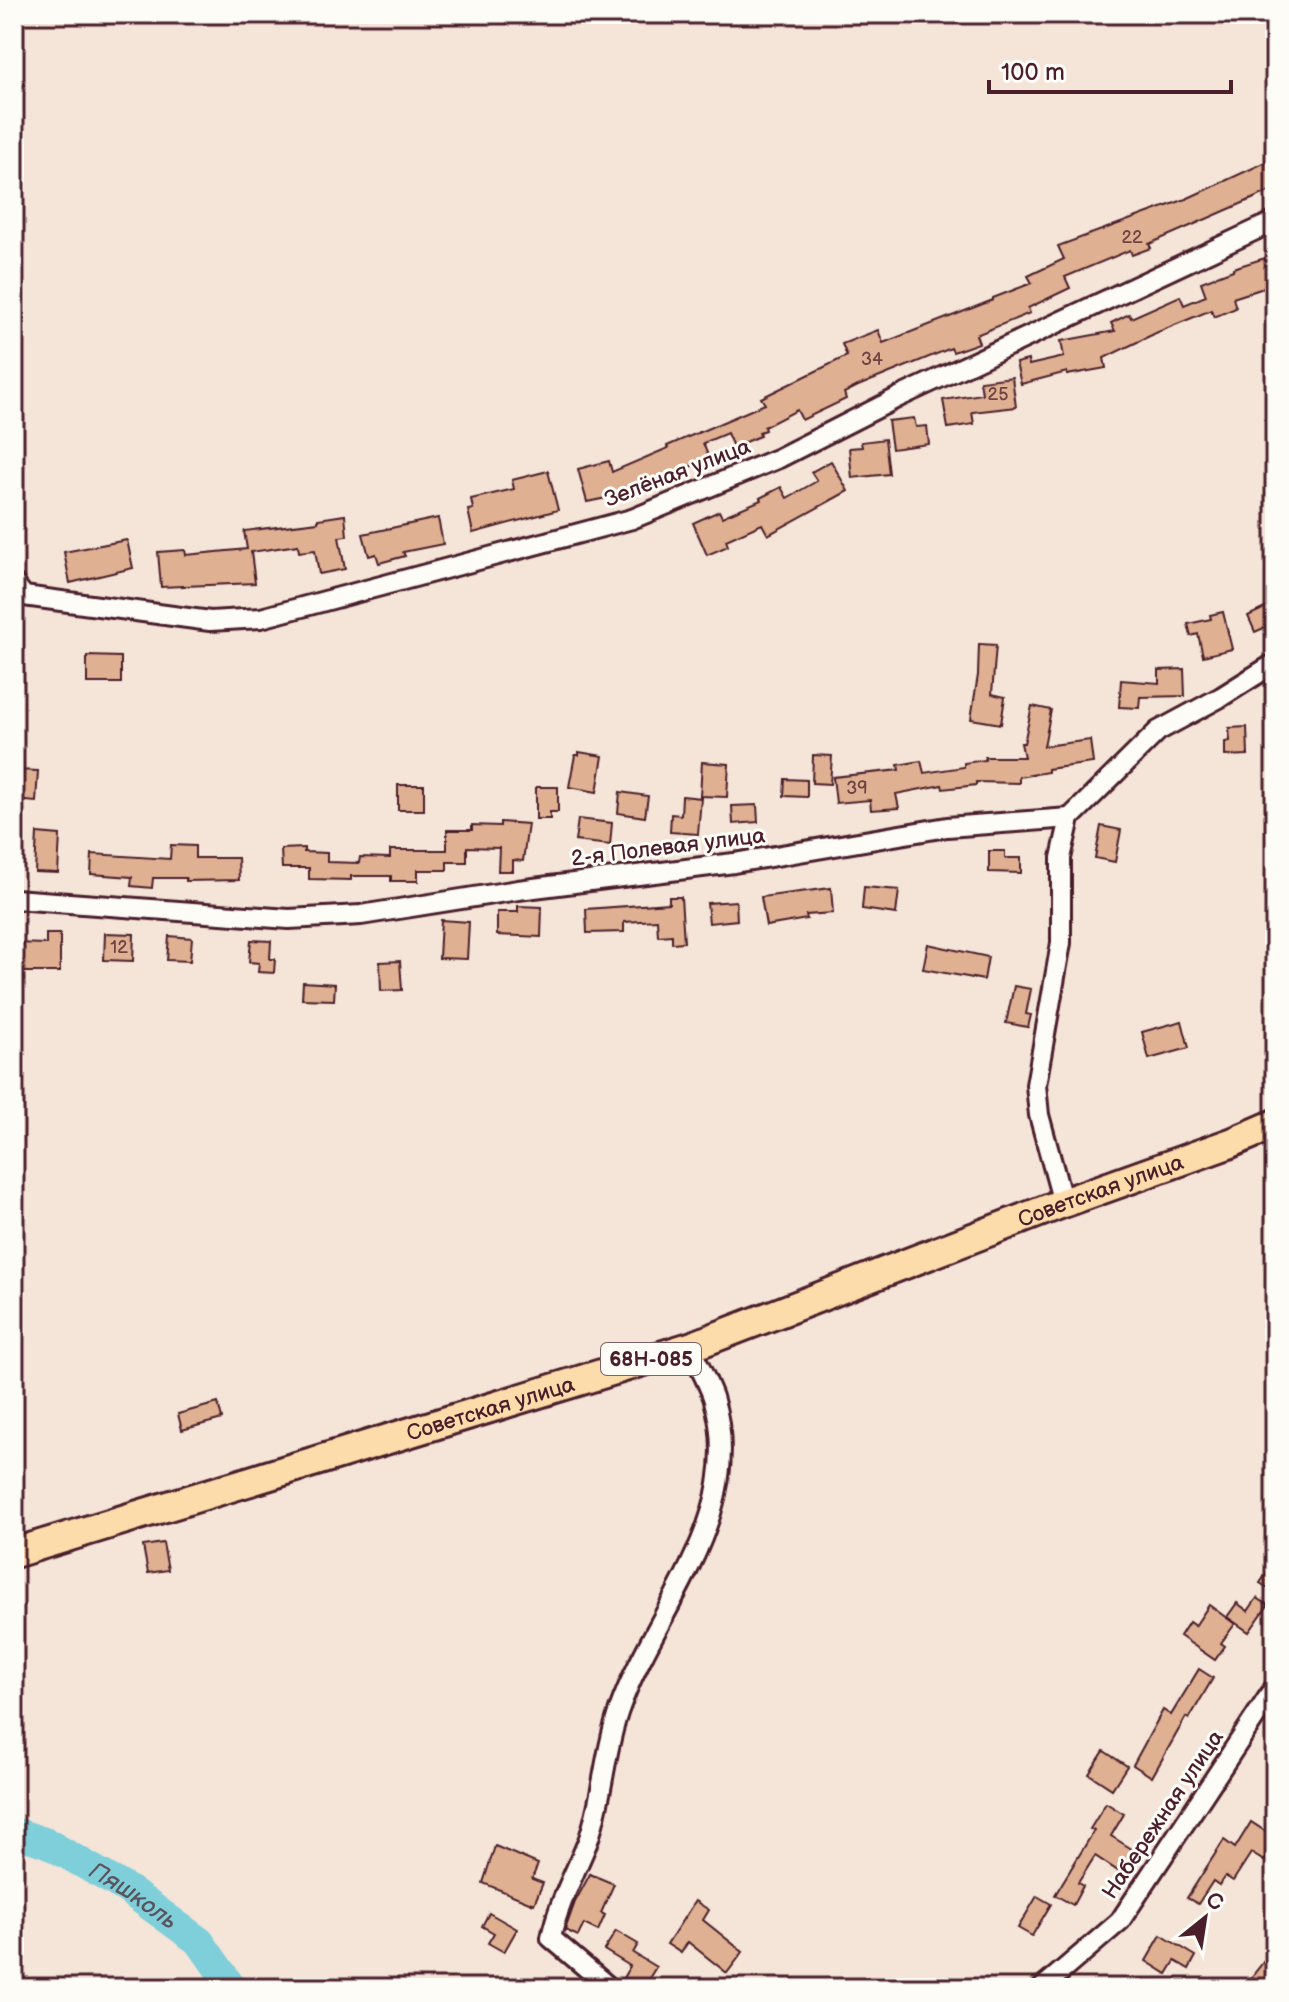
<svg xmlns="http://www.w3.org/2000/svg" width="1289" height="2002" viewBox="0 0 1289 2002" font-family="'Balsamiq Sans',sans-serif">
<rect width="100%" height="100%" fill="#f4e5d8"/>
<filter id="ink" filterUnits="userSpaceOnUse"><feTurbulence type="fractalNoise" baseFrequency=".0125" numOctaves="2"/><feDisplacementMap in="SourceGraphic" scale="16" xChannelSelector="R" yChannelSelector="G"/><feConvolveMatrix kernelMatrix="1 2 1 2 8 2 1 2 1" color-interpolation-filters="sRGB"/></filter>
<g filter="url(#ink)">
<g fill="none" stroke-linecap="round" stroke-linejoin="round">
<path stroke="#7ecfd9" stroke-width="30" id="s1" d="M14,1832L47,1843L127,1889L200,1942L232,1988"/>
</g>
<g fill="#dfb091" stroke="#4a1f2b" stroke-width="2">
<polygon points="1268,161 1275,177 1275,189 1149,244 1151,248 1132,255 1130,250 1065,277 1070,288 1028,308 1030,313 976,335 979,343 953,352 951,348 858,386 844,393 846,399 802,420 797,410 764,427 765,430 759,432 760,436 733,447 727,433 703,443 709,458 635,492 587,502 578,469 609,461 612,472 668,448 667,446 765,404 761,398 847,356 842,344 878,330 883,343 993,300 993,298 1032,283 1028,276 1064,259 1058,246 1186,199"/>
<polygon points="1265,258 1273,285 1233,298 1236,308 1214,317 1211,310 1158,332 1104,358 1106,368 1067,375 1067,372 1021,384 1016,363 1028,360 1029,365 1064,357 1061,341 1115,331 1111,323 1129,314 1131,318 1180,296 1184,305 1206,296 1201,282 1233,270 1233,268"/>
<polygon points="1012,377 1016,407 972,412 974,424 948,428 943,400 982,394 980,381"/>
<polygon points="914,418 916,427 927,426 929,444 892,449 888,421"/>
<polygon points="885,439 889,474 852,478 849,448 862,447 861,442"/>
<polygon points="831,461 848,491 768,535 762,524 726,540 728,546 707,555 693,523 719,511 722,517 761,500 760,498 781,487 787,498 817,481 811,472"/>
<polygon points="548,471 558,510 473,533 468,510 473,509 471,499 514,489 512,480"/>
<polygon points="345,515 347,536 339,537 345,569 319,574 315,550 299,552 298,545 251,552 255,583 161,587 158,552 185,550 186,555 247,549 244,531 318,522 318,519"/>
<polygon points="438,518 443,544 403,552 405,556 379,563 376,554 369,556 363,534"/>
<polygon points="127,540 133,568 70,583 64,552"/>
<polygon points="1275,603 1275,623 1255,632 1248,616"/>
<polygon points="1223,612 1232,649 1203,656 1198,634 1191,636 1188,624 1211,619 1210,615"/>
<polygon points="979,644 996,645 992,694 1005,697 1001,724 971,719 978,675"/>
<polygon points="87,656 121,657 121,683 87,683"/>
<polygon points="1184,669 1185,696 1140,697 1139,708 1119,707 1121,680 1159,683 1159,670"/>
<polygon points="1032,706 1051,710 1044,746 1090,740 1093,763 1048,769 1048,772 1019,777 1019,783 976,782 976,785 943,789 942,785 896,794 899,808 871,810 870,800 836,803 833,777 899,770 898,765 921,761 924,773 964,767 964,763 985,760 985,757 1024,757 1021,743 1024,743"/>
<polygon points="1247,727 1248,755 1225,756 1225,742 1230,741 1229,728"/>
<polygon points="579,752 603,756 597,792 569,787 575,755 579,755"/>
<polygon points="813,755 832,756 830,784 812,783"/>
<polygon points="702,762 729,764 727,797 700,796"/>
<polygon points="17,770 38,771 36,802 15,800"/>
<polygon points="785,779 807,780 807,797 784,796"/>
<rect x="398" y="785" width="26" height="25"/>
<polygon points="536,787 558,787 558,812 550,812 550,819 536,819"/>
<polygon points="620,792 648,796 645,817 618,813"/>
<polygon points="682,796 701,798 698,834 670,832 671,814 681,815"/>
<polygon points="757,805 758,822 733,824 732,806"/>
<polygon points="578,819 612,823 610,845 575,841"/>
<polygon points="500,822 528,824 523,861 513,860 513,871 498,871 499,848 467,847 467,862 447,862 447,870 418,870 418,881 391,881 391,876 351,876 351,880 309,879 309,868 282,868 281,849 304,848 304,852 327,853 327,862 359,863 360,857 390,858 390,850 447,850 447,830 472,830 472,825 500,826"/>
<polygon points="1101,826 1121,830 1115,862 1095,858"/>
<polygon points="37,833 60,835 58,873 35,872"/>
<polygon points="171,845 195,846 195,858 238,858 239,880 186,881 186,878 153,878 152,888 131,886 132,877 91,874 92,854 170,859"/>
<polygon points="989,851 1005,851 1005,858 1021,858 1021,873 989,872"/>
<polygon points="864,887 899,890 896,914 862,909"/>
<polygon points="831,888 833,913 806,915 807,919 766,926 761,897"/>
<polygon points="669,897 681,897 684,942 672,943 672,935 658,936 657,920 624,922 624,932 587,933 586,909 669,903"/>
<polygon points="736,901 737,920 709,923 707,903"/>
<polygon points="518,906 542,907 541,937 497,935 497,912 518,912"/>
<polygon points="441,920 469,922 467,959 439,958"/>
<polygon points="105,933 134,934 133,961 104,960"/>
<polygon points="46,934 60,934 60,972 14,972 14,943 46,944"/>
<polygon points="169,936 192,938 190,961 167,960"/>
<polygon points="251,940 271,941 270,959 275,959 274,973 258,972 259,963 249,962"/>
<polygon points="928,944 988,957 984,980 923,969"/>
<polygon points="400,961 402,990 381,991 380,962"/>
<polygon points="303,982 335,984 334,1000 302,999"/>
<polygon points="1014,986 1031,989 1026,1014 1031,1015 1028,1027 1006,1023"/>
<polygon points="1182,1021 1189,1048 1149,1059 1142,1032"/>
<polygon points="218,1403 222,1419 182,1430 178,1414"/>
<polygon points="163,1543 168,1570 148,1573 143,1546"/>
<polygon points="1275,1561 1275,1593 1260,1583"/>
<polygon points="1257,1598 1268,1605 1249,1632 1227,1617 1237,1603 1248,1611"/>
<polygon points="1209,1605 1235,1624 1221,1643 1225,1646 1215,1660 1180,1636 1189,1622 1195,1626"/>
<polygon points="1199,1669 1213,1678 1189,1719 1186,1717 1152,1777 1133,1765 1163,1710 1171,1715"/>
<polygon points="1104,1751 1127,1766 1112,1789 1089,1774"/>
<polygon points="1106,1803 1124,1814 1111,1836 1135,1851 1121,1873 1095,1856 1078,1883 1083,1886 1073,1905 1055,1895 1094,1831 1090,1829"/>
<polygon points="1275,1815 1275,1843 1264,1861 1251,1853 1233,1881 1225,1876 1219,1885 1213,1881 1198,1904 1187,1898 1224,1840 1235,1848 1251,1822 1265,1831"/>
<polygon points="495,1846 538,1864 532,1879 543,1883 534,1904 483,1883"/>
<polygon points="590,1874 614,1884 601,1913 605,1915 598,1931 584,1924 578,1936 565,1930 575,1902"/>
<polygon points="1037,1896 1051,1904 1032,1936 1018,1928"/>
<polygon points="695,1901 709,1910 703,1920 743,1952 727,1973 688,1942 681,1953 667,1944"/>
<polygon points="489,1913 517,1929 504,1952 488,1943 494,1933 482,1926"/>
<polygon points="616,1931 638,1944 633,1953 656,1967 643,1988 626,1988 630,1982 623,1978 630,1966 604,1950"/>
<polygon points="1161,1935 1196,1956 1189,1969 1175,1961 1167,1974 1146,1961"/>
<polygon points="1275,1947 1275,1988 1243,1988"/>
</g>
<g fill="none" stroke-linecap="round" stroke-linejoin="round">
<g stroke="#4a1f2b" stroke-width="24">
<g id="minor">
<polyline points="14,583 24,596 210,621 261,618 632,519 779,458 899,397 1275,221"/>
<polyline points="14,899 289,919 361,915 518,890 734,863 947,827 1070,818 1158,731 1221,697 1275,663"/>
<polyline points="1063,1203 1039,1115 1036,1085 1061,943 1061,858 1070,818"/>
<path d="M610,1988L551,1938C558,1903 575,1874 588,1841C603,1799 604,1752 619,1710C655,1608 749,1514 713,1397C707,1380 697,1363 690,1347"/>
<polyline points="1042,1988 1120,1921 1275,1687"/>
</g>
</g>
<g stroke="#4a1f2b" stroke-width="34">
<g id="primary">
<path id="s2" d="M14,1553L690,1347L1063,1203L1231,1143L1275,1124"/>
</g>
</g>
<use href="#minor" stroke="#fdfcf7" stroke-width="18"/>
<use href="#primary" stroke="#fddcac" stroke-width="28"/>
</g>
</g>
<g text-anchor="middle" stroke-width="6" stroke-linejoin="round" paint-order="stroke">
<g font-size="18" fill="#6f4344">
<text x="1132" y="243">22</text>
<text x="872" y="365">34</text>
<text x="998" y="400">25</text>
<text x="857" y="794">39</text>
<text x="119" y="953">12</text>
</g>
<rect fill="#fdfcf7" stroke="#806168" stroke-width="2" x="601" y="1343" width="100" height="32" rx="6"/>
<g font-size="20" font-weight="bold" fill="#4a1f2b">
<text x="651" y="1366">68Н-085</text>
</g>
<g font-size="22" fill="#4a1f2b" stroke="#fdfcf7">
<text transform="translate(677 472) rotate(-21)" y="8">Зелёная улица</text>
<text transform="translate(668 846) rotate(-7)" y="8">2-я Полевая улица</text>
<text dy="8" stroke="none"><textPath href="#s2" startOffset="1146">Советская улица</textPath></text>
<text dy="8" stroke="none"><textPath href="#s2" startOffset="498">Советская улица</textPath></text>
<text transform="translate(1162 1814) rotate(-56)" y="8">Набережная улица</text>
</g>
<g font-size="24" font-style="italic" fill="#5a545f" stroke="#fdfcf7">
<text dy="8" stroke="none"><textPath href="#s1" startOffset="136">Пяшколь</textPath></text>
</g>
</g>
<rect width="1289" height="2002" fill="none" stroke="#fdfcf7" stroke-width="48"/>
<rect x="24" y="24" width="1241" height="1954" fill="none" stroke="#4a1f2b" stroke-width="3" filter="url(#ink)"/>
<g transform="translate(1205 1918) rotate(30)" stroke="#fdfcf7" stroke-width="6" paint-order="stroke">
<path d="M0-6L14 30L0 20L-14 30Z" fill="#4a1f2b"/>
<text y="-12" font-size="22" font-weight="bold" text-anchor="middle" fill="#4a1f2b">С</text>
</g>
<path d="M989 80v12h242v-12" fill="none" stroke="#4a1f2b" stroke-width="4"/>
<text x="1001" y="80" font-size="24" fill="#4a1f2b" stroke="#fdfcf7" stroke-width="6" paint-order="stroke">100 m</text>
</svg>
